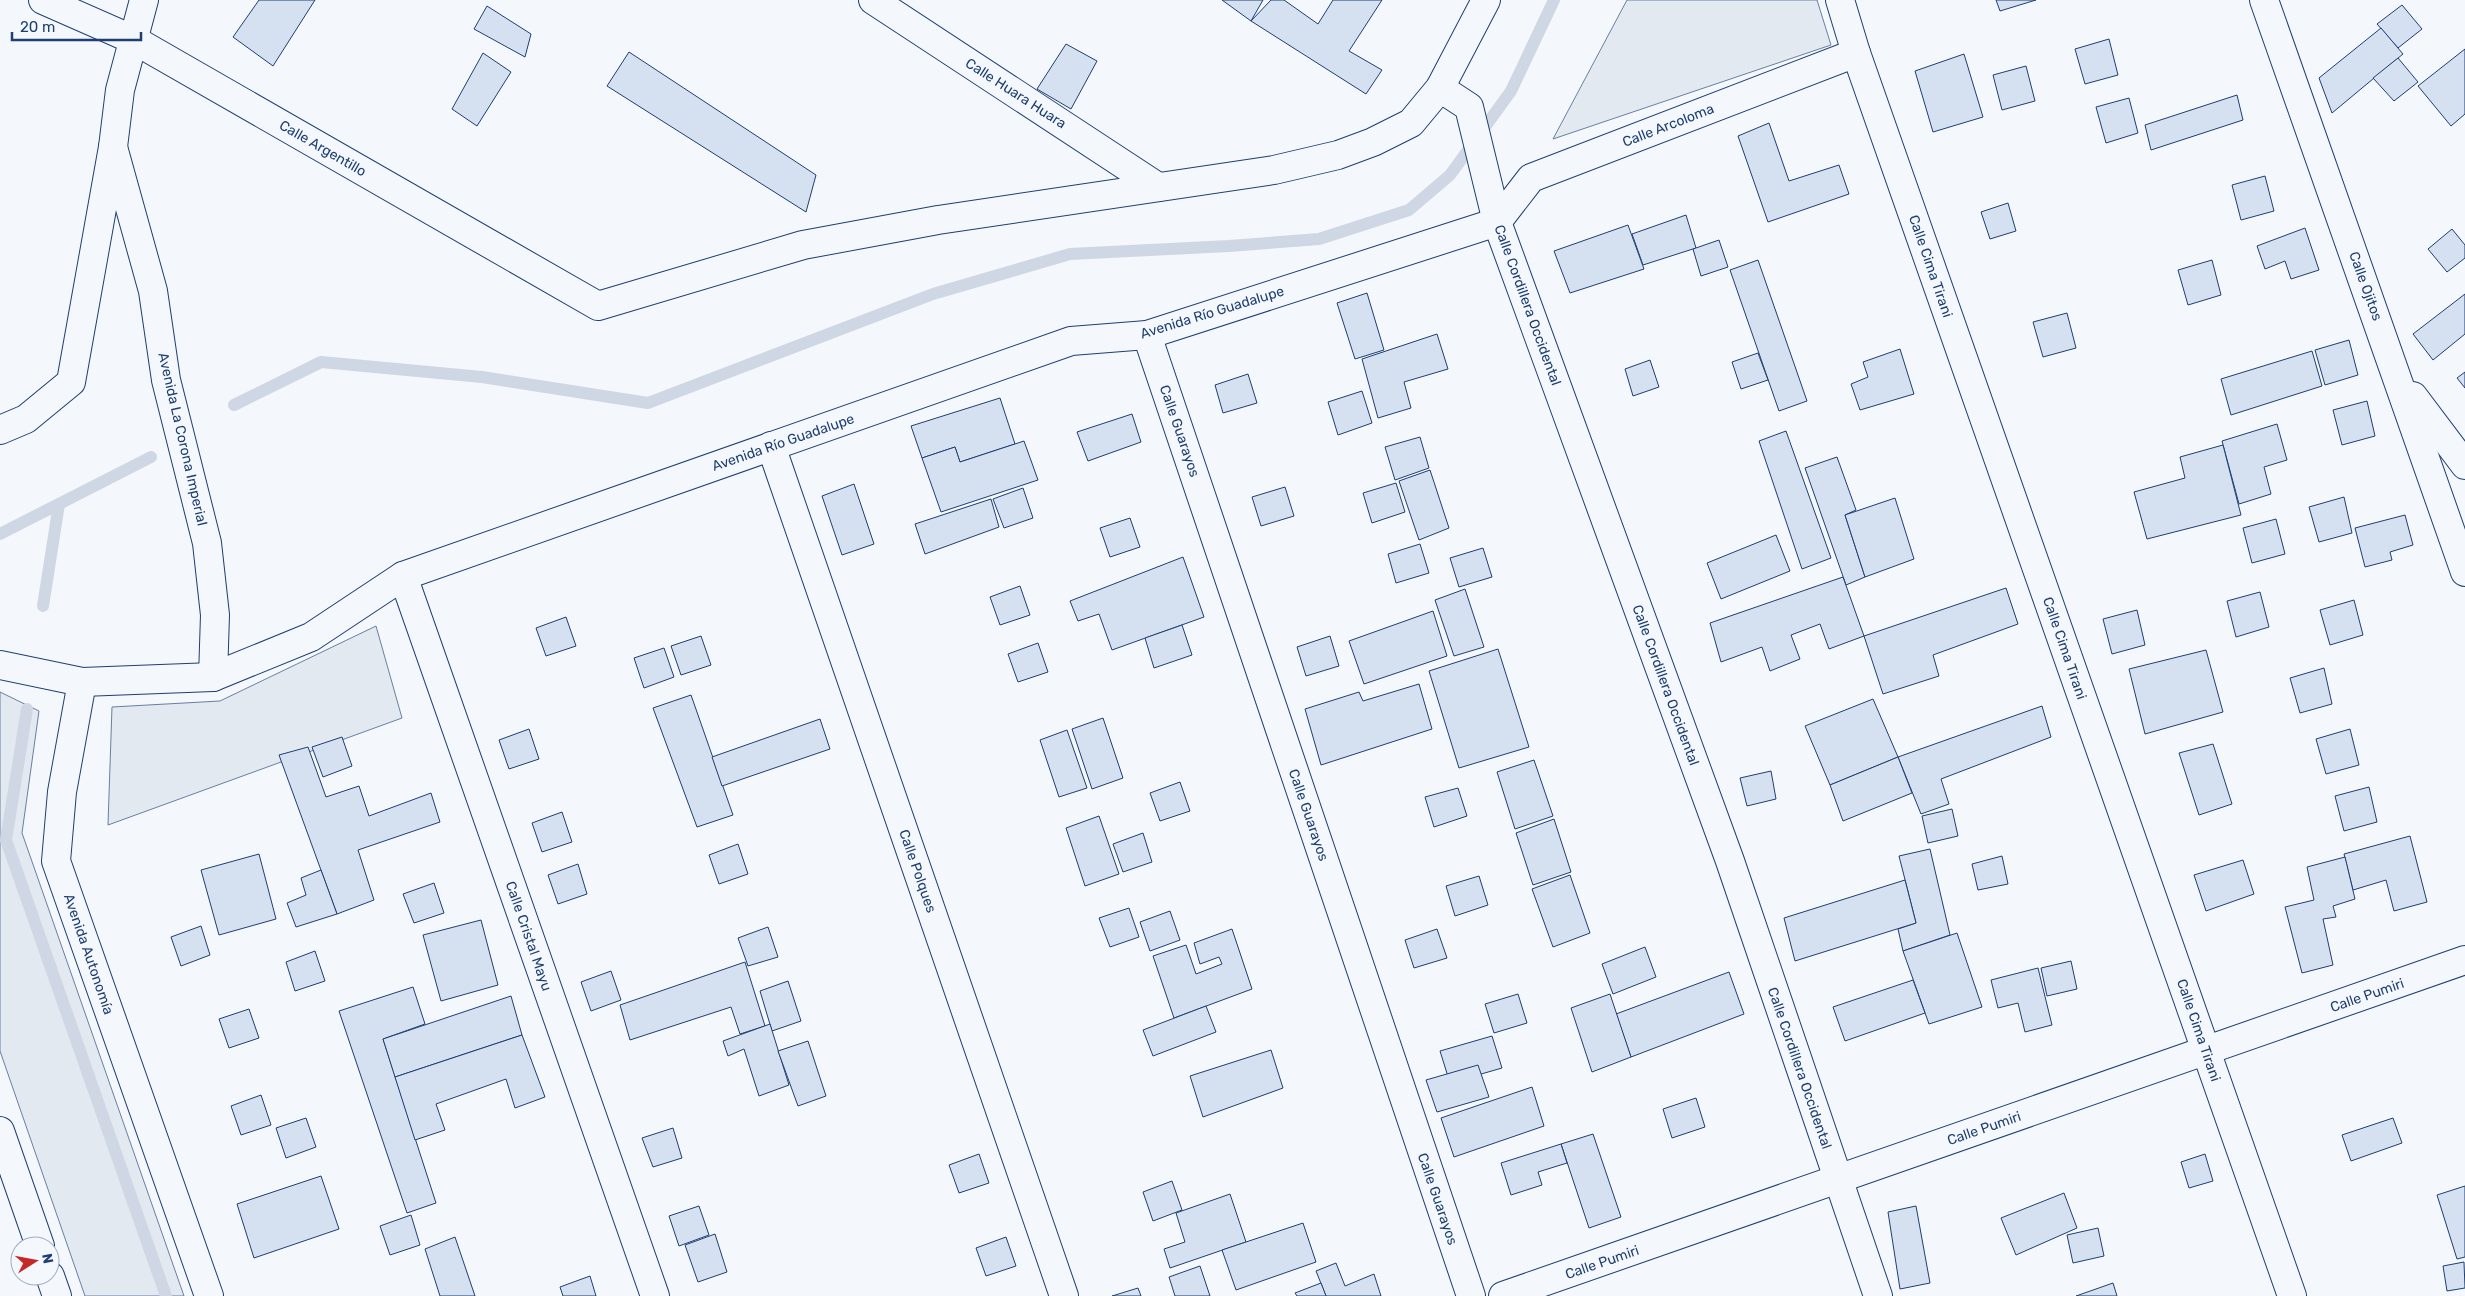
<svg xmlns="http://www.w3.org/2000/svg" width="2465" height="1296" viewBox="0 0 2465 1296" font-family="Rubik,sans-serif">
<rect width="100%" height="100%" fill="#f4f7fb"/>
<g fill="#e3e9f0" stroke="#687fa3">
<polygon points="1627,0 1817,0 1831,45 1553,139"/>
<polygon points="376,626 402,718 108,825 112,707 220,701"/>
<polygon points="0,692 39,711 22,833 184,1296 85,1296 0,1051"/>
</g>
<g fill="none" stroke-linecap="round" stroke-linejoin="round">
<g stroke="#cfd7e4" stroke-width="12">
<polyline points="234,405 321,362 482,377 648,403 933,294 1070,254 1229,246 1319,239 1409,210 1450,175 1511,91 1554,0"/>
<polyline points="0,534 151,457"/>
<polyline points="43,606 59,504"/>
<polyline points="27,709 6,840 166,1296"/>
</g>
</g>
<g fill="#d5e0f0" stroke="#1d3f73">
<polygon points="259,0 315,0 273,66 233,37"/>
<polygon points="1222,0 1263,0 1251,21"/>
<polygon points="1271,0 1284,0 1318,24 1333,0 1382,0 1349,51 1382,70 1366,94 1251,21"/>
<polygon points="1996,0 2036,0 2000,11"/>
<polygon points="2402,5 2422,29 2398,48 2377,24"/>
<polygon points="487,6 531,34 525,57 474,29"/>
<polygon points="2381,28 2403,54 2332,113 2319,78"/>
<polygon points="2109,39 2118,75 2085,84 2075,49"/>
<polygon points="1066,44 1097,61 1071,109 1037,89"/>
<polygon points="2465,49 2465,114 2451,126 2418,86"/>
<polygon points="629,52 816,175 806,212 607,86"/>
<polygon points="483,53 511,72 477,126 452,109"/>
<polygon points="1964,54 1983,117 1933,132 1915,71"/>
<polygon points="2398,58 2418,82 2394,101 2373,78"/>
<polygon points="2026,66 2035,101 2002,110 1993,75"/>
<polygon points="2237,95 2243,120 2151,150 2145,125"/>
<polygon points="2129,98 2138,133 2106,143 2096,107"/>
<polygon points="1769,123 1789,181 1839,165 1849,194 1768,222 1738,136"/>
<polygon points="2265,176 2274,211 2241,220 2232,185"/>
<polygon points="2008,203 2016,231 1990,239 1981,212"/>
<polygon points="1686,215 1696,248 1643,265 1632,234"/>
<polygon points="1628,225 1644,269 1570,293 1554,251"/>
<polygon points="2305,228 2319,270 2291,279 2285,261 2265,269 2257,246"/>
<polygon points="2452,229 2465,245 2465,258 2447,272 2428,249"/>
<polygon points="1719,240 1728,267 1701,276 1693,249"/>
<polygon points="1758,260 1807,401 1779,411 1730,270"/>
<polygon points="2212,260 2221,295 2188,305 2178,270"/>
<polygon points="1367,293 1384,350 1355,359 1337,303"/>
<polygon points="2465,294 2465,334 2433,360 2413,334"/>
<polygon points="2067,313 2076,348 2043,357 2033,322"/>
<polygon points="1437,334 1448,369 1404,382 1411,408 1378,418 1362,359"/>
<polygon points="2349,340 2358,375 2325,385 2315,350"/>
<polygon points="1900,349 1914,394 1860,410 1851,384 1868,377 1863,362"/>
<polygon points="2312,351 2322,386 2231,415 2221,379"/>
<polygon points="1758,353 1768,380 1741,389 1732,362"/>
<polygon points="1650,360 1659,387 1633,396 1625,369"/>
<polygon points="2465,372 2465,388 2457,378"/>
<polygon points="1248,374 1257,403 1223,413 1215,385"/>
<polygon points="1362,391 1372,423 1338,435 1328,402"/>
<polygon points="1000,398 1015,444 960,462 955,447 922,458 911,426"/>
<polygon points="2367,401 2375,436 2342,445 2333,410"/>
<polygon points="1132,414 1141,442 1088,461 1077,432"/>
<polygon points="2277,424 2287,460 2264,467 2271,494 2239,504 2222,441"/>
<polygon points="1786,431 1831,558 1802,569 1759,441"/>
<polygon points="1420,437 1429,468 1395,480 1385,447"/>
<polygon points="1024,441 1038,480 941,512 922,458 955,447 960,462"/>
<polygon points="2223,445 2241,515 2147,539 2134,492 2185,478 2180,457"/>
<polygon points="1837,457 1856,510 1845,515 1865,577 1846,585 1805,468"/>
<polygon points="1430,470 1449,528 1419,540 1399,481"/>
<polygon points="1396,483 1405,512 1372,523 1363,493"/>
<polygon points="854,484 874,544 842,555 822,496"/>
<polygon points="1285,487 1294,516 1261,526 1252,497"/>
<polygon points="1023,488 1033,518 1004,528 993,499"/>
<polygon points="2344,497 2352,533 2319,542 2309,507"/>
<polygon points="1895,498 1914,559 1865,577 1845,515"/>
<polygon points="991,499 999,527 925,554 915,524"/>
<polygon points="2405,515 2413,545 2390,552 2392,560 2365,567 2355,528"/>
<polygon points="1130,518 1140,547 1110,557 1100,528"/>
<polygon points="2276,519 2285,554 2252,563 2243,528"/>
<polygon points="1776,535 1790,571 1721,599 1707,563"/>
<polygon points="1420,544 1429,573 1396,583 1388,554"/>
<polygon points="1483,548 1492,577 1459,587 1450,558"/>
<polygon points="1183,557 1204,617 1112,650 1099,614 1078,621 1070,601"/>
<polygon points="1843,577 1864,636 1829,649 1820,624 1791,635 1800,659 1770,671 1762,647 1721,662 1710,623"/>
<polygon points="1020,586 1030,615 1000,625 990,597"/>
<polygon points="2006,588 2018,624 1933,655 1939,676 1883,694 1864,636"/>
<polygon points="1465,589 1484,647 1454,656 1435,600"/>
<polygon points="2260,592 2269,627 2236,637 2227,601"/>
<polygon points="2354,600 2363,635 2330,645 2320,610"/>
<polygon points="2137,610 2145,645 2112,654 2103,619"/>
<polygon points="1433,611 1447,656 1364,684 1349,641"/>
<polygon points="566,617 576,646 546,656 536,628"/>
<polygon points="1182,625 1192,655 1154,668 1145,638"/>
<polygon points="701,636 711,665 681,675 671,646"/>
<polygon points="1330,636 1339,666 1306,676 1297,647"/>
<polygon points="1038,643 1048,672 1018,682 1008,654"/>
<polygon points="664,648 674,677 644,688 634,658"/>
<polygon points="1498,649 1529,747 1459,768 1429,671"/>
<polygon points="2206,650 2223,712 2145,734 2129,669"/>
<polygon points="2324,668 2332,704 2300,713 2290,678"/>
<polygon points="1419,684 1432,729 1321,765 1305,709 1359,692 1363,701"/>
<polygon points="691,695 733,815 697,827 653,708"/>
<polygon points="1873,699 1898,757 1830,785 1805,726"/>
<polygon points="2042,706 2051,737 1941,779 1949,804 1921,814 1898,757"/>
<polygon points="1103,718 1123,778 1092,789 1072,729"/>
<polygon points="820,719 830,749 722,786 712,757"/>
<polygon points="529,729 539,759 509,769 499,740"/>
<polygon points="2350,729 2359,765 2326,774 2316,739"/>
<polygon points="1067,730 1087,788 1059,797 1040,740"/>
<polygon points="342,737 352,766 323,777 312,747"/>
<polygon points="2213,744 2232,804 2199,815 2179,753"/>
<polygon points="308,747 326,797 359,786 369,816 431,793 440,822 358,850 374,900 337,914 279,755"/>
<polygon points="1898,757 1912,793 1843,821 1830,785"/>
<polygon points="1534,760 1553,816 1515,829 1497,772"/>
<polygon points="1771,771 1776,799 1747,806 1740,778"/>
<polygon points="1180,782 1190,811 1160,821 1150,793"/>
<polygon points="2369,787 2377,822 2344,831 2335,796"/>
<polygon points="1458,788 1467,816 1434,827 1425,797"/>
<polygon points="1952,809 1958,836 1928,843 1922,816"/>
<polygon points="562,812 572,842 542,852 532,823"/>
<polygon points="1099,816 1119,874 1085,886 1066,828"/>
<polygon points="1554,819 1571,872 1533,885 1516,833"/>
<polygon points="1143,833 1152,862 1123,872 1113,844"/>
<polygon points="2410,836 2427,902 2394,911 2386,880 2353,890 2344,854"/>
<polygon points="738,844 748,874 719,884 709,855"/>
<polygon points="1930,849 1950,935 1903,951 1898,929 1916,923 1899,856"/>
<polygon points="259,854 276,919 219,935 201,870"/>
<polygon points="2002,856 2008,884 1978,890 1972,864"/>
<polygon points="2345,857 2355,899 2333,906 2336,917 2323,919 2333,965 2302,973 2285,907 2314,900 2307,867"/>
<polygon points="2243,860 2254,894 2206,911 2194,875"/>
<polygon points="578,864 587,894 558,904 548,875"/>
<polygon points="321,870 337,914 296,927 287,903 306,895 301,878"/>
<polygon points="1570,875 1590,933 1553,947 1532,889"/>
<polygon points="1479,876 1488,905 1455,916 1446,886"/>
<polygon points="1905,880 1916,923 1795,961 1784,918"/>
<polygon points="434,883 444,913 414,923 403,894"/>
<polygon points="1129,908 1139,937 1110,947 1099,918"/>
<polygon points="1170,911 1180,940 1150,951 1140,922"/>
<polygon points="481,920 498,985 441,1001 423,935"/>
<polygon points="201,926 210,955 181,966 171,937"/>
<polygon points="768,927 778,957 748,966 738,938"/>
<polygon points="1232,929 1252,989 1174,1018 1153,956 1186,945 1196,974 1222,964 1219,957 1200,964 1194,943"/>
<polygon points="1437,929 1447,958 1414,968 1405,940"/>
<polygon points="1957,933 1982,1007 1929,1024 1903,951"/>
<polygon points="1645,947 1656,977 1613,994 1602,964"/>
<polygon points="315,951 325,981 295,991 286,962"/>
<polygon points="2071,961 2077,989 2047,996 2041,968"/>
<polygon points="745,962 765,1026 740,1034 731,1007 630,1040 620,1005"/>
<polygon points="2038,968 2052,1025 2025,1032 2018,1003 1998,1008 1991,980"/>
<polygon points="611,971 621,1000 591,1011 581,982"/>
<polygon points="1729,972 1744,1014 1631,1057 1616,1014"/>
<polygon points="1913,980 1925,1013 1845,1041 1833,1007"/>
<polygon points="788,981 801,1021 772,1031 760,991"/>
<polygon points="413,987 425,1024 383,1039 436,1203 407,1213 339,1011"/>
<polygon points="1518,994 1527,1023 1494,1033 1485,1004"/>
<polygon points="1610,994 1631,1057 1592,1072 1571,1008"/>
<polygon points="511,996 522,1035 395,1077 383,1039"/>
<polygon points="1206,1006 1216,1032 1153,1056 1143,1030"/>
<polygon points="249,1009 259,1038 229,1048 219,1019"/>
<polygon points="770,1024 789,1085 759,1096 744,1049 728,1056 723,1041"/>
<polygon points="522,1035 545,1097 515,1108 506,1079 436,1104 445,1130 415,1140 395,1077"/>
<polygon points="1492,1036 1502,1068 1450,1083 1440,1051"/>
<polygon points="808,1041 826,1096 798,1106 778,1051"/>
<polygon points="1271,1050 1283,1088 1203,1117 1190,1076"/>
<polygon points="1478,1065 1489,1097 1437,1112 1426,1080"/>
<polygon points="1532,1087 1544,1126 1454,1157 1441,1118"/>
<polygon points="261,1095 271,1125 241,1135 231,1106"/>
<polygon points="1696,1098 1705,1127 1672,1138 1663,1109"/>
<polygon points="306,1118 316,1147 286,1158 276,1128"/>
<polygon points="2393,1118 2402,1143 2351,1161 2342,1135"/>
<polygon points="673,1128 682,1158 653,1167 642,1138"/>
<polygon points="1593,1134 1621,1217 1589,1228 1561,1144"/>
<polygon points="1561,1144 1567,1163 1538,1172 1542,1185 1511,1195 1501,1163"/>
<polygon points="979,1154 989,1183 959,1193 949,1165"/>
<polygon points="2205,1154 2213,1181 2189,1188 2181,1162"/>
<polygon points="321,1176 339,1229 254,1258 237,1204"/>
<polygon points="1172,1181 1182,1210 1153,1221 1143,1192"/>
<polygon points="2465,1186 2465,1257 2457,1259 2437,1195"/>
<polygon points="2064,1193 2077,1228 2016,1255 2001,1218"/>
<polygon points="1230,1194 1246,1242 1170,1268 1164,1249 1185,1242 1176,1213"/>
<polygon points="699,1206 709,1235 679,1246 669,1216"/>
<polygon points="1916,1206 1930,1283 1900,1289 1888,1212"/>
<polygon points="411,1215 420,1245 390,1255 380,1226"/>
<polygon points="1303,1223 1316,1262 1236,1290 1222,1250"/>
<polygon points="2098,1228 2104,1256 2073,1263 2067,1235"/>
<polygon points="715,1234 727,1272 698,1282 685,1245"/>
<polygon points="455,1237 475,1296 440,1296 425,1249"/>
<polygon points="1006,1237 1016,1266 986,1276 976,1248"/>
<polygon points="2464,1262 2465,1288 2447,1291 2443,1266"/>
<polygon points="1336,1263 1345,1286 1374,1274 1381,1296 1326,1296 1316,1271"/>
<polygon points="1200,1266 1210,1296 1175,1296 1169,1277"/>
<polygon points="590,1276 596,1296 563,1296 560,1287"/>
<polygon points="1321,1283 1326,1296 1297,1296 1295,1293"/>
<polygon points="2113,1283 2117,1296 2076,1296"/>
<polygon points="1138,1288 1141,1296 1112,1296"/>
</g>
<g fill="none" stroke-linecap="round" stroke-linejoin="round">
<g stroke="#1d3f73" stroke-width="30">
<g id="minor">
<polyline points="43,0 134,40 598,306 803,245 938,220 1274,170 1338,155 1373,142 1411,123 1440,88 1486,0"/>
<polyline points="873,0 1158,187"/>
<polyline points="1840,0 1856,53 2292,1296"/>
<polyline points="2264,0 2465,572"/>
<polyline points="1440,88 1469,107 1497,222 1730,861 1878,1296"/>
<polyline points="113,147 153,291 166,380 207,543 215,615 213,677"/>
<polyline points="1497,222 1531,178 1856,53"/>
<polyline points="1147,335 1471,1296"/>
<polyline points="2413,396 2465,465"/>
<polyline points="0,430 26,419 71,382 113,147 120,90 144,0"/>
<polyline points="771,446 1064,1296"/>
<polyline points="403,576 655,1296"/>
<polyline points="0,665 82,682 213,677 311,637 403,576 1071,341 1147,335 1497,222"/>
<polyline points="82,682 62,792 56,861 209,1296"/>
<polyline points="0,1131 40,1246"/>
<polyline points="50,1276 57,1296"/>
<polyline points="1503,1296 2465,960"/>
</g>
</g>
<use href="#minor" stroke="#f4f7fb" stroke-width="28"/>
</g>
<g text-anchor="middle" stroke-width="4" stroke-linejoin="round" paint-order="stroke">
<g font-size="14" fill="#1d3f73" stroke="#f4f7fb">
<text transform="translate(1016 93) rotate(33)" y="5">Calle Huara Huara</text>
<text transform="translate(1668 125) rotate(-21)" y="5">Calle Arcoloma</text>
<text transform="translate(323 148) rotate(30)" y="5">Calle Argentillo</text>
<text transform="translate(1931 266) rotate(71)" y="5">Calle Cima Tirani</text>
<text transform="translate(2366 286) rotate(70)" y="5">Calle Ojitos</text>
<text transform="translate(1528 305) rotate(70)" y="5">Calle Cordillera Occidental</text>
<text transform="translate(1212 312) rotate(-17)" y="5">Avenida Río Guadalupe</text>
<text transform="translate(1180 431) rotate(71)" y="5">Calle Guarayos</text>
<text transform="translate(183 439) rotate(77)" y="5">Avenida La Corona Imperial</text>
<text transform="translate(783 442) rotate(-19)" y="5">Avenida Río Guadalupe</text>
<text transform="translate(2065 648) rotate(71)" y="5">Calle Cima Tirani</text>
<text transform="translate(1666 685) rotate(70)" y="5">Calle Cordillera Occidental</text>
<text transform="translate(1309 815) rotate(71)" y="5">Calle Guarayos</text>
<text transform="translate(918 871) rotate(71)" y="5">Calle Polques</text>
<text transform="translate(529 936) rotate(71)" y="5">Calle Cristal Mayu</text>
<text transform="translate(89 954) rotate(71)" y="5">Avenida Autonomía</text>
<text transform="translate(2367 995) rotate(-19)" y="5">Calle Pumiri</text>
<text transform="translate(2199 1030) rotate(71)" y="5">Calle Cima Tirani</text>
<text transform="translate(1800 1068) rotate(71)" y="5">Calle Cordillera Occidental</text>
<text transform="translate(1984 1128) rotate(-19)" y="5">Calle Pumiri</text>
<text transform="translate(1438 1199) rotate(71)" y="5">Calle Guarayos</text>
<text transform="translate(1602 1262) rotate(-19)" y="5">Calle Pumiri</text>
</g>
</g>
<g transform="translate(35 1261) rotate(79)"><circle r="24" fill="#f4f7fb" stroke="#9eadc5"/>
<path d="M0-4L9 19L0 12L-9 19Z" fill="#c62828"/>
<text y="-8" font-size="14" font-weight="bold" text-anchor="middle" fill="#1d3f73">N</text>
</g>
<path d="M12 32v8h129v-8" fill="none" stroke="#1d3f73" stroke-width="2.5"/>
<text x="20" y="32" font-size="15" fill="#1d3f73" stroke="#f4f7fb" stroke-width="4" paint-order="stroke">20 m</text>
</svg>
